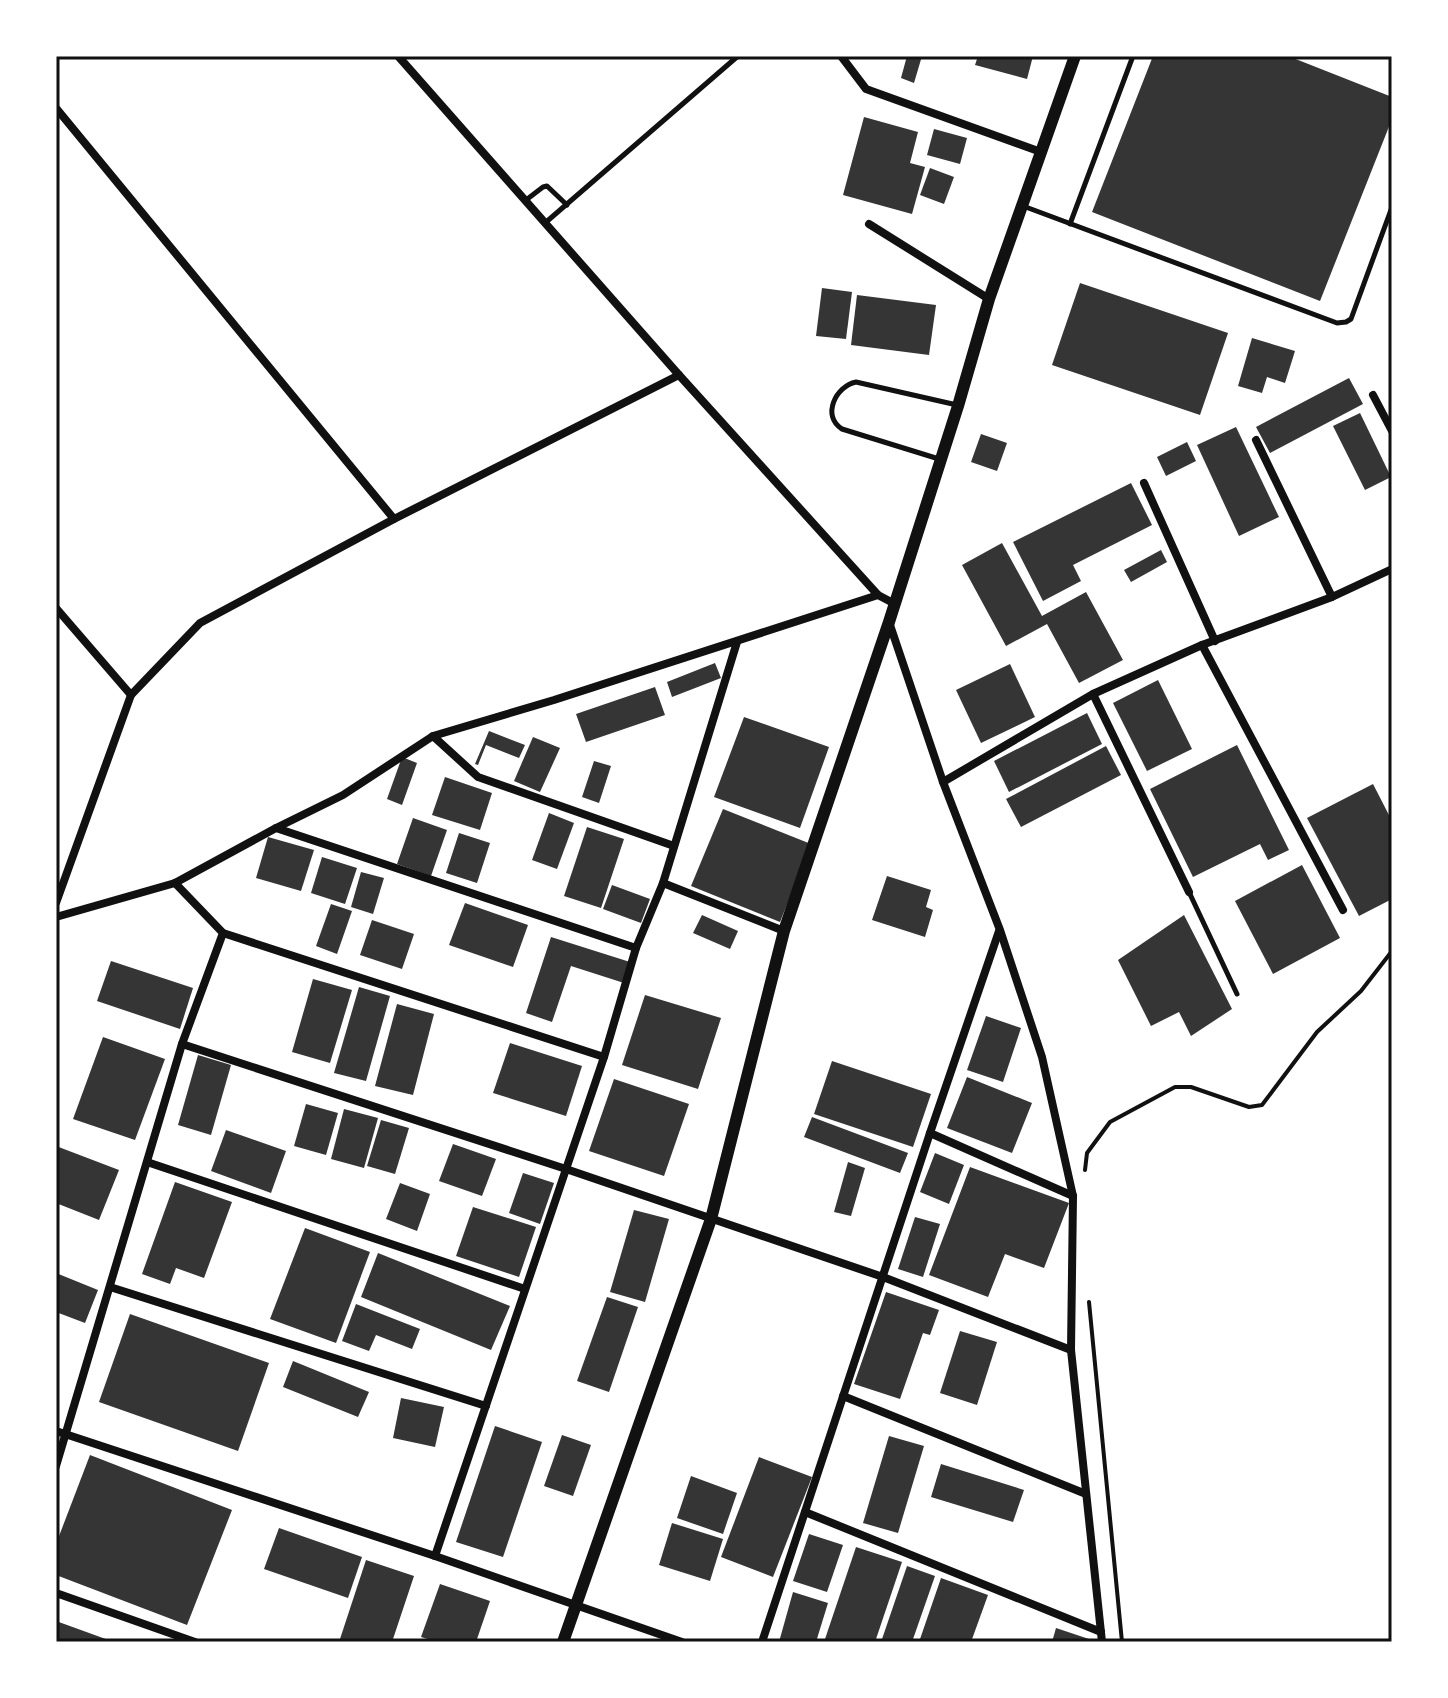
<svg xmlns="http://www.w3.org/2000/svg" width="1448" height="1698" viewBox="0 0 1448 1698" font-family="'Public Sans',sans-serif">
<rect width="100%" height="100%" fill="#fff"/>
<g fill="#353535">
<polygon points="907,56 922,56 914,83 901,78"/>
<polygon points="978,56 1033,56 1027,79 975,65"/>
<polygon points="1153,56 1288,56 1392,97 1392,119 1320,301 1092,212"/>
<polygon points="864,117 918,132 910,163 925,167 912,214 843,195"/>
<polygon points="934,129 967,138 960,164 927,155"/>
<polygon points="930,168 954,177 944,204 920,195"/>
<polygon points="1080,283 1228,333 1200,415 1052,365"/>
<polygon points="822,288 852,292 846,339 816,336"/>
<polygon points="857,295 936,305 929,355 851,345"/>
<polygon points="1252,338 1295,351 1285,383 1267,377 1262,393 1238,386"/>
<polygon points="1349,378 1363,404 1270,453 1256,427"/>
<polygon points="1360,413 1391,477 1365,490 1333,426"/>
<polygon points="1236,427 1279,517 1239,536 1197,445"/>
<polygon points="981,434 1007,443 997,471 971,462"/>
<polygon points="1187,442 1196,461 1166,476 1157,457"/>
<polygon points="1131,483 1152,525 1073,565 1081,581 1043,601 1013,542"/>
<polygon points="1002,543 1042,616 1086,592 1123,660 1079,683 1047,624 1006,646 962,565"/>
<polygon points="1161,550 1167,562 1131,582 1124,570"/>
<polygon points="715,663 721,678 672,697 667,682"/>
<polygon points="1010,664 1035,717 981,743 956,690"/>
<polygon points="1158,680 1192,749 1147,771 1113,703"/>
<polygon points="655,687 665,715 586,742 576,714"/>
<polygon points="1087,713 1102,744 1009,792 994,761"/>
<polygon points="744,717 829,747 800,828 714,797"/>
<polygon points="489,731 525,745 519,758 486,745 478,765 475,764"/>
<polygon points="533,737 560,748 540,792 514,781"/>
<polygon points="1237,745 1289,850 1268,860 1260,844 1193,877 1150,789"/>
<polygon points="1106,746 1121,775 1021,827 1006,799"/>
<polygon points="402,757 417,763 402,805 387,799"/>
<polygon points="594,761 611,766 599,803 582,797"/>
<polygon points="445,777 492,793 480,830 432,815"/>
<polygon points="1373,784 1392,821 1392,899 1359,916 1307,818"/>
<polygon points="723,809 811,844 780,922 691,886"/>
<polygon points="549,813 574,823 557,869 532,860"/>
<polygon points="413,818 447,830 431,876 397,864"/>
<polygon points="587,827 624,839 601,908 564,896"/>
<polygon points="459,833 490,843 477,883 446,873"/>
<polygon points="268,837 314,850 301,891 256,878"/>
<polygon points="322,857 357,868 345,904 311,893"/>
<polygon points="1302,865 1340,938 1273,974 1235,901"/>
<polygon points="361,872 384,878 373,914 351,907"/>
<polygon points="887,876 931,890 926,907 933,910 925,937 872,920"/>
<polygon points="612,885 650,899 641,923 603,909"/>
<polygon points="465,903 528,925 513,967 449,945"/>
<polygon points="331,904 352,911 337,954 316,946"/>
<polygon points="702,915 738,931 730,949 693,933"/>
<polygon points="1184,915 1232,1009 1191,1036 1179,1012 1151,1026 1118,960"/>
<polygon points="372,920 414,934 402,969 360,955"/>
<polygon points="551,937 630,962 624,983 571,966 552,1022 526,1013"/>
<polygon points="111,961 193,988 180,1029 97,1001"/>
<polygon points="313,979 352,990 330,1063 292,1052"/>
<polygon points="359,987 390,996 366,1081 334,1073"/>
<polygon points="645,995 721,1018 698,1089 622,1065"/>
<polygon points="397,1004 434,1014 413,1095 375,1086"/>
<polygon points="986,1016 1021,1028 1003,1082 967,1070"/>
<polygon points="103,1037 165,1059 135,1140 73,1119"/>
<polygon points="510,1043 582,1066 566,1116 493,1093"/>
<polygon points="198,1055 231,1065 211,1135 178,1125"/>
<polygon points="832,1061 931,1094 913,1147 814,1114"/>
<polygon points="967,1077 1032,1103 1012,1153 947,1128"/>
<polygon points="614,1079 689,1104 664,1176 589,1151"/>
<polygon points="306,1104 338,1113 326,1155 294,1146"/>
<polygon points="344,1109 378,1118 364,1168 331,1159"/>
<polygon points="812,1117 908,1153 900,1173 804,1137"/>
<polygon points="381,1120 409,1128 395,1174 367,1166"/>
<polygon points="226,1130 286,1151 271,1193 211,1171"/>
<polygon points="453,1144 496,1159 482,1196 439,1181"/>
<polygon points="56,1146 119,1170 99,1220 56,1203"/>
<polygon points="935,1153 964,1165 949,1204 920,1192"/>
<polygon points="848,1162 865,1168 851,1216 834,1212"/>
<polygon points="970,1167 1069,1203 1044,1268 1005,1254 988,1297 929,1275"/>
<polygon points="523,1173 554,1183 540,1224 509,1213"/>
<polygon points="175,1182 232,1202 204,1278 176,1268 170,1284 142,1274"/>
<polygon points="400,1183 430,1194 417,1231 386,1219"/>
<polygon points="473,1207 536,1227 519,1277 456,1256"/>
<polygon points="634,1210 669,1219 645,1302 610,1292"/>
<polygon points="915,1217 940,1224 923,1277 898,1269"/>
<polygon points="305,1228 370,1252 336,1343 270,1319"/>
<polygon points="378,1253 510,1306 491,1350 361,1297"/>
<polygon points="56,1273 98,1290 85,1323 56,1312"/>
<polygon points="886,1292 939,1310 930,1335 923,1333 900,1399 854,1384"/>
<polygon points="607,1297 638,1307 609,1392 577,1381"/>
<polygon points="356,1304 420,1329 412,1349 376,1335 369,1351 342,1341"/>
<polygon points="130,1314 269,1363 238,1451 99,1402"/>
<polygon points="960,1331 997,1342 977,1405 940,1393"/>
<polygon points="293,1361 369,1392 358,1417 283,1387"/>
<polygon points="401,1398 444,1407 435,1447 393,1438"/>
<polygon points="495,1426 542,1442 503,1557 456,1542"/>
<polygon points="562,1435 591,1445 573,1496 544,1486"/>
<polygon points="889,1436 924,1446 898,1533 863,1523"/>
<polygon points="90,1455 232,1510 187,1625 56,1575 56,1544"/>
<polygon points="759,1457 812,1477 773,1577 721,1557"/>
<polygon points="941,1464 1024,1490 1013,1522 931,1497"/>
<polygon points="691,1476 737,1493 723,1534 677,1518"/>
<polygon points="672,1523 723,1539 710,1581 659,1565"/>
<polygon points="279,1528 362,1557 348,1598 264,1569"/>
<polygon points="809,1534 843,1545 827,1592 793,1581"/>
<polygon points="856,1547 902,1562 875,1642 824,1642"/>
<polygon points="366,1560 414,1576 392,1642 339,1642"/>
<polygon points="907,1566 935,1576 912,1642 881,1642"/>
<polygon points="941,1578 988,1595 971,1642 919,1642"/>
<polygon points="440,1584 490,1601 476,1642 437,1642 421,1637"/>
<polygon points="793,1592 828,1603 816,1642 779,1642"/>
<polygon points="56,1621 114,1642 56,1642"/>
<polygon points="1056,1628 1095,1641 1095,1642 1052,1642"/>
</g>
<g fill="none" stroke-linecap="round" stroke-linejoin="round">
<g stroke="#111" stroke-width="4">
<polyline points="1085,1170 1087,1153 1110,1122 1175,1087 1191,1087 1249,1107 1262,1105 1317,1032 1361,991 1392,951"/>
<polyline points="1089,1302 1122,1642"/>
</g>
<g stroke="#111" stroke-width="5">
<polyline points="526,200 543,187 547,186 567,205"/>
<polyline points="1023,206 1337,323 1346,322 1351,319 1392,207"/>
<polyline points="545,223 738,56"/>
<polyline points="1070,224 1133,56"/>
<path d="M939,459L842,429C821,416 836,386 856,382L957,405"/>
<polyline points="1189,892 1237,994"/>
</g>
<g stroke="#111" stroke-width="8">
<polyline points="398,56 679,375 878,595 895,604"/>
<polyline points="841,56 866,89 1041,152"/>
<polyline points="56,108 394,519"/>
<polyline points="869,224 989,299"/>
<polyline points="1373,395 1392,431"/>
<polyline points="1256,440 1332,597"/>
<polyline points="1144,483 1215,641"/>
<polyline points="56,608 131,695"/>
<polyline points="889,622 943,782 1000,930 1042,1057 1073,1196 1071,1350 1102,1642"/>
<polyline points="1202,645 1343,910"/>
<polyline points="1093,694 1189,892"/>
<polyline points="433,736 554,700 878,595"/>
<polyline points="943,782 1093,694 1202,645 1332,597 1392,569"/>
<polyline points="276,828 636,948"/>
<polyline points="663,883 784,931"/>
<polyline points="56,903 131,695 200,623 394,519 679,375"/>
<polyline points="56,917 175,883 276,828 343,795 433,736 478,777 674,846"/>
<polyline points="223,933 604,1057"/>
<polyline points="182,1044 566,1169 883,1277 1071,1350"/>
<polyline points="930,1133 1073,1196"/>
<polyline points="147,1162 525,1289"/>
<polyline points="110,1287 486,1406"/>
<polyline points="843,1396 1086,1494"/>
<polyline points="56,1431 435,1556 682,1642"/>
<polyline points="56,1466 182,1044 223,933 175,883"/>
<polyline points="805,1512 1101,1632"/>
<polyline points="435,1556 604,1057 636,948 663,883 737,642"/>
<polyline points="56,1593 195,1642"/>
<polyline points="762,1642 930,1133 999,931"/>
</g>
<polyline stroke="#111" stroke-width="12" points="563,1642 711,1219 784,931 889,622 958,406 989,299 1075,56"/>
</g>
<rect width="1448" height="1698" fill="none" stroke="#ffffff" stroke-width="116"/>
<rect x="58" y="58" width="1332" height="1582" fill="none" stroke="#111" stroke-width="3"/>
</svg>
